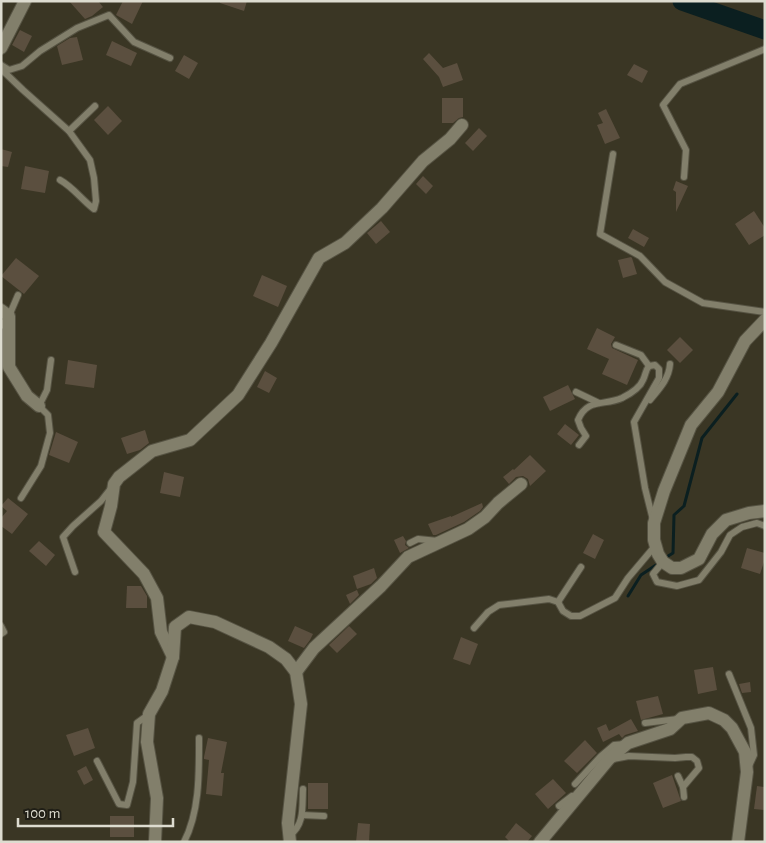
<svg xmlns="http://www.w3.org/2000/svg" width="766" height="843" viewBox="0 0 766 843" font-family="'Alegreya Sans',sans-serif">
<rect width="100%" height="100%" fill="#3a3624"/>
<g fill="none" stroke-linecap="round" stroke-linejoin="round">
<g stroke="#0b1f20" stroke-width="3">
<polyline points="665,558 673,553 674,515 684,506 702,438 737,394"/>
<polyline points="628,596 641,575 659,563"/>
</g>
<polyline stroke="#0b1f20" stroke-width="19" points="682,1 765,30"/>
</g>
<g fill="#5b4f3f">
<polygon points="69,1 98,1 103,7 92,16 85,19"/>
<polygon points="123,1 143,1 132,24 116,15"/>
<polygon points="220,1 247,1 244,11 220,3"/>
<polygon points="20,30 32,36 24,52 12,45"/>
<polygon points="77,37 83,60 62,65 57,46 70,38"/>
<polygon points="112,41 137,53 131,66 106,55"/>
<polygon points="429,53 443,68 457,63 463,80 443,87 439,77 423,59"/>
<polygon points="184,55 198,63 189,79 175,71"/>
<polygon points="634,64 648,71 642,83 627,75"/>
<polygon points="442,98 463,98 463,117 459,118 453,123 442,123"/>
<polygon points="108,106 122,121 108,135 94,120"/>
<polygon points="606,109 620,138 605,144 597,125 603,123 598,113"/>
<polygon points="479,128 487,136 473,151 465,143"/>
<polygon points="1,149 12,152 8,167 1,166"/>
<polygon points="25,166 49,171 45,193 21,189"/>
<polygon points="423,176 433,186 426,194 416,184"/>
<polygon points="676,181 688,186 676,212 676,192 673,190"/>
<polygon points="754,211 765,228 765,235 749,245 735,224"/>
<polygon points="381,221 390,232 376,244 367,233"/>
<polygon points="633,229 649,238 644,247 628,238"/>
<polygon points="631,257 632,258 637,274 623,278 618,260"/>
<polygon points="16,258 39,276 24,294 1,276"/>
<polygon points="262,275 287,286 278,307 253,296"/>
<polygon points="597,328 615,337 611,344 612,348 638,360 627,385 602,374 609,359 587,349"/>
<polygon points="680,337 693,350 680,363 667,350"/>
<polygon points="68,360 97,365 94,388 65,384"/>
<polygon points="265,371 277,378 269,393 257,387"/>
<polygon points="568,385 575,399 550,411 543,397"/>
<polygon points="565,424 579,435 571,445 557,434"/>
<polygon points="145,430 149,443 140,450 127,454 121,438"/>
<polygon points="56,432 78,442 69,463 49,455"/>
<polygon points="530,455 546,471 530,486 528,479 523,476 516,477 509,484 503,477 513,469 514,470"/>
<polygon points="164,472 184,477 180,497 160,493"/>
<polygon points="8,498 28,514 12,534 1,526 1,518 7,511 1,506"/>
<polygon points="482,503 483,507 480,511 464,522 436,535 433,535 428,524 451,516 451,517"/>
<polygon points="593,534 604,540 595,559 583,553"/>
<polygon points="403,536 406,541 405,545 409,548 400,553 394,540"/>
<polygon points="39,541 55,555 46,566 29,551"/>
<polygon points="747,548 765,553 765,559 760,574 741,568"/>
<polygon points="374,568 377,578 371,584 357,589 353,576"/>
<polygon points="127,586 141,586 147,596 147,608 126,608"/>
<polygon points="357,590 359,595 350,604 346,595"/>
<polygon points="295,626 313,634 310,640 304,648 288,641"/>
<polygon points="349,626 357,634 337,653 329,645"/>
<polygon points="461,637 478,644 470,665 453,659"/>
<polygon points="713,667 717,690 698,694 694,670"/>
<polygon points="750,682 751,692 742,693 739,684"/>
<polygon points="658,696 663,714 641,720 636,701"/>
<polygon points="631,719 638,731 625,735 622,738 619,734 603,742 597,728 606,724 609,731"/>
<polygon points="88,728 95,748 74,756 66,735"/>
<polygon points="208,738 227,742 221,773 224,773 222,796 206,794 209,760 204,759 204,757"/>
<polygon points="585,740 597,753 577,773 564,761"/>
<polygon points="86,766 93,780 84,785 77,771"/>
<polygon points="672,775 681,801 663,808 653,783"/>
<polygon points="553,779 566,793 548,809 535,794"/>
<rect x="308" y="783" width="20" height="26"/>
<polygon points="757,786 765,787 765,810 754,809"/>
<rect x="110" y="816" width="24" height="21"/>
<polygon points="358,823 370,824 369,842 356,842"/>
<polygon points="516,823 532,836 527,842 510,842 505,837"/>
</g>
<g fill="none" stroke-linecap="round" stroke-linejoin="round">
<g stroke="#565343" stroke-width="8">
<g id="service">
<polyline points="1,65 9,70 22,66 40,51 77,28 109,15 134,42 170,58"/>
<path d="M1,69L23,90L69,131L90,160L94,178L96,201L94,209C82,200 73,187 60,180"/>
<polyline points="69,131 95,106"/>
<polyline points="613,154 600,234 640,256 665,282 703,303 765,312"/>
<polyline points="684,177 686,150 663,105 680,84 765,49"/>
<polyline points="1,326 9,316 18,295"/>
<polyline points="616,345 641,355 649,366"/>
<polyline points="576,392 599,403"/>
<path d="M650,400C659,389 669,379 670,364"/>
<path d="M579,445L586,436L581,428L578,420C587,398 604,406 622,398C630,394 640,388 643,380C646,374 645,371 649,366L655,365L659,369V378L634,422L645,488L653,520"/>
<polyline points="21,498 41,466 50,433 48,415 39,406 47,390 51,360"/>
<polyline points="410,543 418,539 438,541"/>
<polyline points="663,562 653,574 657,582 677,586 699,580 721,552 730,535 742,527 757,523 765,526"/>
<polyline points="75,572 63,537 73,526 101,501 112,487"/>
<polyline points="558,602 581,567"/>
<polyline points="1,626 4,632 1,634"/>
<polyline points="474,628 488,612 499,605 549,599 558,602 563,611 571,616 580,616 615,598 628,578 655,546"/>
<polyline points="729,674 751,728 754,755 749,766"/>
<polyline points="645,723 678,719"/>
<polyline points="613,759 629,756 675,758 686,757 692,757 697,761 699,768 683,787"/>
<polyline points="97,761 119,804 127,805 133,782 137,723 148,715"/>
<polyline points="678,776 683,787 684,797"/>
<polyline points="575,784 601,756 614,745 625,744"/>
<polyline points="559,806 572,796"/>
<polyline points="302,815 324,816"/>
<path d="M290,835C305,824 302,806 303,789"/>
<path d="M184,842C200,811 199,772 199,738"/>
</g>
</g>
<g stroke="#565343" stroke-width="14">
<g id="minor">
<polyline points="1,48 25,1"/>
<polyline points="1,310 9,316 9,367 27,396 39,406"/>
<polyline points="173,657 161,632 157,598 144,574 104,532 111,506 114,484 119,477 152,451 190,440 238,395 271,343 319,258 345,243 382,208 423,161 450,139 462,125"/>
<polyline points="296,672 314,648 381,586 408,557 468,529 485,517 498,503 521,484"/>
</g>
</g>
<g stroke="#565343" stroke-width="14">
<g id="tertiary">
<polyline points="765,320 745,341 718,392 691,425 664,491 654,523 654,540 658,554 663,562 672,568 681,568 699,559 712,534 726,520 749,513 765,511"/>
<polyline points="155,842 157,798 147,742 149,714 162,691 173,657 175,627 189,617 215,622 269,647 286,659 296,672 301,704 288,823 290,842"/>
<polyline points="540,842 609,759 628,743 670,729 682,718 709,713 724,720 732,728 745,752 747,772 738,842"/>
</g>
</g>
<use href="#service" stroke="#827f6b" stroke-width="6"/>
<use href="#minor" stroke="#827f6b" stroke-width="12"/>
<use href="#tertiary" stroke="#827f6b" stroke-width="12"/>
</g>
<rect width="766" height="843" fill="none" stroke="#dddcd0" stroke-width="5"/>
<path d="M18 818v8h155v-8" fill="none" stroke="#dddcd0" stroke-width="2.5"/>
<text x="25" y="818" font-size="15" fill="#dddcd0" stroke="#1f1e16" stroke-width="4" paint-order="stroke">100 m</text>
</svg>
